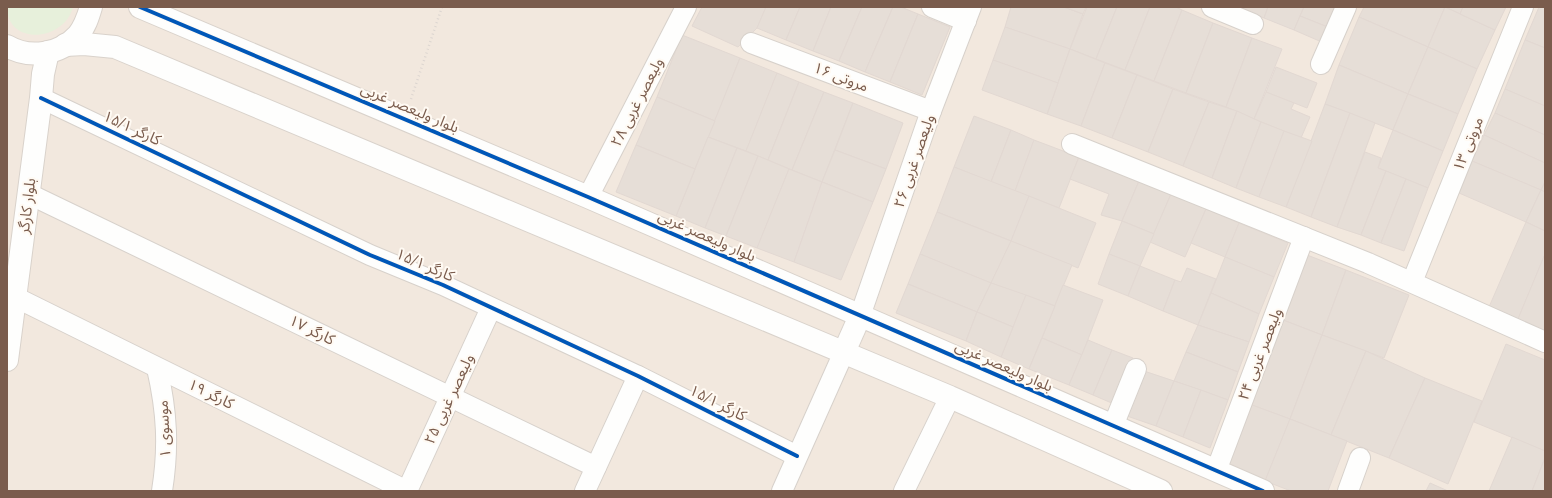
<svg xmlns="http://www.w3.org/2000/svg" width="1552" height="498" viewBox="0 0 1552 498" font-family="Mulish,'Noto Sans Arabic',sans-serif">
<rect width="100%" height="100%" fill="#f9f5f0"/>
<rect fill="#f2e8de" x="7" y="7" width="1538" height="484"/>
<path fill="#e7f0db" d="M7,7H73C64,42 7,46 7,7Z"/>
<g fill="#e6ded7" stroke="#e2d8d2">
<polygon points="702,7 766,7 757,28 738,47 692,26"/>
<polygon points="766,7 800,7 786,40 757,28"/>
<polygon points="800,7 831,7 813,51 786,40"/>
<polygon points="831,7 862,7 839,61 813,51"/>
<polygon points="862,7 893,7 865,72 839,61"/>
<polygon points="893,7 901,7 918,14 890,82 865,72"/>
<polygon points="1011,7 1064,7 1083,14 1070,49 1005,27"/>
<polygon points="1064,7 1086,7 1083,14"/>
<polygon points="1087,7 1117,7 1096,59 1070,49"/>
<polygon points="1117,7 1150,7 1125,70 1096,59"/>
<polygon points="1150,7 1176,7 1182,10 1154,81 1125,70"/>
<polygon points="1238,7 1268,7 1264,18"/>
<polygon points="1268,7 1304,7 1294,30 1264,18"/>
<polygon points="1304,7 1340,7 1330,28 1300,16"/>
<polygon points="1364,7 1445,7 1428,47 1359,17"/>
<polygon points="1445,7 1463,7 1460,14"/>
<polygon points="1445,7 1495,30 1477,69 1428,47"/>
<polygon points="1463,7 1506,7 1495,30 1460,14"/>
<polygon points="1539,7 1545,7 1545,48 1525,40"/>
<polygon points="1182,10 1213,23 1186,93 1154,81"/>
<polygon points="918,14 950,27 922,95 890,82"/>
<polygon points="1300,16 1330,28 1324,43 1294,30"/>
<polygon points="1359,17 1428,47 1408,94 1339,65"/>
<polygon points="1213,23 1252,38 1226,107 1186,93"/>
<polygon points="1005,27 1070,49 1058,83 993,60"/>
<polygon points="682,35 740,58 715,121 657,97"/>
<polygon points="1252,38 1282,49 1254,119 1226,107"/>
<polygon points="1525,40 1545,48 1545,106 1505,89"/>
<polygon points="1428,47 1477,69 1458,114 1408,94"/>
<polygon points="1070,49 1105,63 1081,126 1047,114"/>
<polygon points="740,58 777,73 746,151 708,137"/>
<polygon points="993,60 1058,83 1047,114 982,90"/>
<polygon points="1105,63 1137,75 1112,138 1081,126"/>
<polygon points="1339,65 1408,94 1393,130 1325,104"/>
<polygon points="1276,67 1317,83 1307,108 1266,92"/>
<polygon points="777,73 799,82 768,160 746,151"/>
<polygon points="1137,75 1173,89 1148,152 1112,138"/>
<polygon points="799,82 824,92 792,170 768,160"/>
<polygon points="1173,89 1209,102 1183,166 1148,152"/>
<polygon points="1505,89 1545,106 1545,135 1495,113"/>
<polygon points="824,92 853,103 822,182 792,170"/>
<polygon points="1266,92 1294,103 1291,109 1310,117 1301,138 1254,119"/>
<polygon points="1408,94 1458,114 1443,151 1393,130"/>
<polygon points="657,97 715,121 695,169 636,145"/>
<polygon points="1209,102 1237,111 1212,178 1183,166"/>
<polygon points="853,103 903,123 886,169 835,150"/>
<polygon points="1325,104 1350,113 1311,217 1286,207"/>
<polygon points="1237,111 1261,122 1236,188 1212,178"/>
<polygon points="1350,113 1375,123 1337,227 1311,217"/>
<polygon points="1495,113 1545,135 1545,163 1484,135"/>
<polygon points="974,116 1011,130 991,182 954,167"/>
<polygon points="1261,122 1284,131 1259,197 1236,188"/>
<polygon points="1011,130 1034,140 1015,191 991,182"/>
<polygon points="1393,130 1443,151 1428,188 1378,168"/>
<polygon points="1284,131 1312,141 1286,207 1259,197"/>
<polygon points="1484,135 1545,163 1545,182 1541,190 1472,161"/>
<polygon points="708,137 737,148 705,228 676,216"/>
<polygon points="1034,140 1079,157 1059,208 1015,191"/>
<polygon points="636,145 695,169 676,216 616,192"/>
<polygon points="737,148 758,156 726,236 705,228"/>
<polygon points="835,150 886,169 873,202 822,182"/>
<polygon points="1365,152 1381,158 1378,168 1386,171 1361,235 1337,227"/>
<polygon points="758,156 789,169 757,248 726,236"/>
<polygon points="1079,157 1139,181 1122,221 1101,215 1109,194 1070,179"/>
<polygon points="1472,161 1541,190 1526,222 1459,193"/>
<polygon points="954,167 1029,196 1011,241 937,212"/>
<polygon points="789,169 822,182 794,262 757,248"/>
<polygon points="1386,171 1406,179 1381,243 1361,235"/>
<polygon points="1406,179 1428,188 1404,251 1381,243"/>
<polygon points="1139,181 1171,194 1154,234 1122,221"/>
<polygon points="822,182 873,202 841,280 794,262"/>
<polygon points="1545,182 1545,192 1541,190"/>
<polygon points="1541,190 1545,192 1545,231 1526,222"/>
<polygon points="1171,194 1206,209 1185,257 1150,242"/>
<polygon points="1029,196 1096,223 1078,268 1011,241"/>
<polygon points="1206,209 1239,223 1225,257 1191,243"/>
<polygon points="937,212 1011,241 991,283 920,254"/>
<polygon points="1122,221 1154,234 1140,266 1109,254"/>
<polygon points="1526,222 1545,231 1545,254 1518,319 1489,307"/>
<polygon points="1239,223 1288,243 1274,277 1225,257"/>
<polygon points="1011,241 1072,265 1055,306 991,283"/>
<polygon points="920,254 991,283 977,312 908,284"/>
<polygon points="1109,254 1140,266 1128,296 1098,284"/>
<polygon points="1545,254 1545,331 1518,319"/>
<polygon points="1307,255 1346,270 1322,335 1283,320"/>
<polygon points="1225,257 1274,277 1259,314 1211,293"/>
<polygon points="1140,266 1175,280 1163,311 1128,296"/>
<polygon points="1187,268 1216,279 1198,325 1163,311 1175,280 1181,282"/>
<polygon points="1346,270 1409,295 1384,358 1322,335"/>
<polygon points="991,283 1026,295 1013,327 977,312"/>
<polygon points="908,284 977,312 966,341 896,313"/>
<polygon points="1063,285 1103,300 1082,355 1042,338"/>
<polygon points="1211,293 1259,314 1249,342 1198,325"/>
<polygon points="1026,295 1055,306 1029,369 1001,357"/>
<polygon points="977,312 1013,327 1001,357 966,341"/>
<polygon points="1283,320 1322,335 1290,419 1252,405"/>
<polygon points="1198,325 1249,342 1238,372 1186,352"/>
<polygon points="1322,335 1366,351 1331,435 1290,419"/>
<polygon points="1042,338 1082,355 1069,385 1029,369"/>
<polygon points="1088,340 1112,350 1093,395 1069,385"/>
<polygon points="1506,344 1545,360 1545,451 1474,422"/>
<polygon points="1112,350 1133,358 1114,404 1093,395"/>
<polygon points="1366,351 1425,378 1389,458 1331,435"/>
<polygon points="1186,352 1238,372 1228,400 1174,381"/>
<polygon points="1144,371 1174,381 1156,426 1127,416"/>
<polygon points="1425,378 1482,401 1448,484 1389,458"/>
<polygon points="1174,381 1201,390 1183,437 1156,426"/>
<polygon points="1201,390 1228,400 1210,448 1183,437"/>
<polygon points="1252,405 1290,419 1265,481 1228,467"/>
<polygon points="1290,419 1347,441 1328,491 1291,491 1265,481"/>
<polygon points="1512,437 1545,451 1545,458 1532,491 1489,491"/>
<polygon points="1545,458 1545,491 1532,491"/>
<polygon points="1430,483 1448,491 1426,491"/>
</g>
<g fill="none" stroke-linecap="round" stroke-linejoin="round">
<g stroke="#d7d1cb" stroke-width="22">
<g id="street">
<polyline points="932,7 966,21"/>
<polyline points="1212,7 1253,24"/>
<polyline points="751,43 931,111"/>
<polyline points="1321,64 1346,7"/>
<polyline points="41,98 370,255 443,285 638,376 797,456"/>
<polyline points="1072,144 1368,263 1545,342"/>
<polyline points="29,194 596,467"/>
<polyline points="588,197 686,7"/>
<polyline points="1412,282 1523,7"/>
<polyline points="15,297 407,491"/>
<polyline points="860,316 931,111 971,7"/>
<path d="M157,368C167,412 169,447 162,491"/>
<polyline points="1113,426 1136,369"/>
<polyline points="1216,471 1304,237"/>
<polyline points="407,491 491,308"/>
<polyline points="585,491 638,376"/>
<polyline points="782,491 844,352"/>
<polyline points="904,491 950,397"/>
<polyline points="1348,491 1360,458"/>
</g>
</g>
<g stroke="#d9d2cb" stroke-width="24">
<g id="secondary">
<polyline points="140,7 588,197 1263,491"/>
<polyline points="65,45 84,44 115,47 950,397 1161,491"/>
<path d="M7,46C29,59 60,55 78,35C85,27 88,17 91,7"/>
<polyline points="844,352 860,316"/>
<polyline points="7,360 41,98 43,74 48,52"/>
</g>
</g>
<polyline stroke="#dcd5d0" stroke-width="2.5" stroke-dasharray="1 3" stroke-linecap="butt" points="411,99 442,7"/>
<use href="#street" stroke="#fefefd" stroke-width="20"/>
<use href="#secondary" stroke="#fefefd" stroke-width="22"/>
<g stroke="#fffaf3" stroke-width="6">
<g id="cycleway">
<polyline points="140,7 588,197 1263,491"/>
<polyline points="41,98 370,255 443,285 638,376 797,456"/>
</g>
</g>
<use href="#cycleway" stroke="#0057b8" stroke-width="4"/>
</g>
<g text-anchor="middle" stroke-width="4" stroke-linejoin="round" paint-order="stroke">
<g font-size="15" fill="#7a5c4d" stroke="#fffaf3">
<text transform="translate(841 77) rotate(21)" y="5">مروتی ۱۶</text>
<text transform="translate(637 102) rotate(-63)" y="5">ولیعصر غربی ۲۸</text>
<text transform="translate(410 108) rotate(23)" y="5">بلوار ولیعصر غربی</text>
<text transform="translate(132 128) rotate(25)" y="5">کارگر ۱۵/۱</text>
<text transform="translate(1468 144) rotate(-68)" y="5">مروتی ۱۳</text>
<text transform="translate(914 161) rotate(-71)" y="5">ولیعصر غربی ۲۶</text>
<text transform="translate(27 206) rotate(-83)" y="5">بلوار کارگر</text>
<text transform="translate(707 236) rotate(24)" y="5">بلوار ولیعصر غربی</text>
<text transform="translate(425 265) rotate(23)" y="5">کارگر ۱۵/۱</text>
<text transform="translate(312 330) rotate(26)" y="5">کارگر ۱۷</text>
<text transform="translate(1260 354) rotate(-69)" y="5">ولیعصر غربی ۲۴</text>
<text transform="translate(1004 366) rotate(24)" y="5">بلوار ولیعصر غربی</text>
<text transform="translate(211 394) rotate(26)" y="5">کارگر ۱۹</text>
<text transform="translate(449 399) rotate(-65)" y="5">ولیعصر غربی ۲۵</text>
<text transform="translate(718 403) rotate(27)" y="5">کارگر ۱۵/۱</text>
<text transform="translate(164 429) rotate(-93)" y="5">موسوی ۱</text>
</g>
</g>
<rect width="1552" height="498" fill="none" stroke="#7a5c4d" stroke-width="16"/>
</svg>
